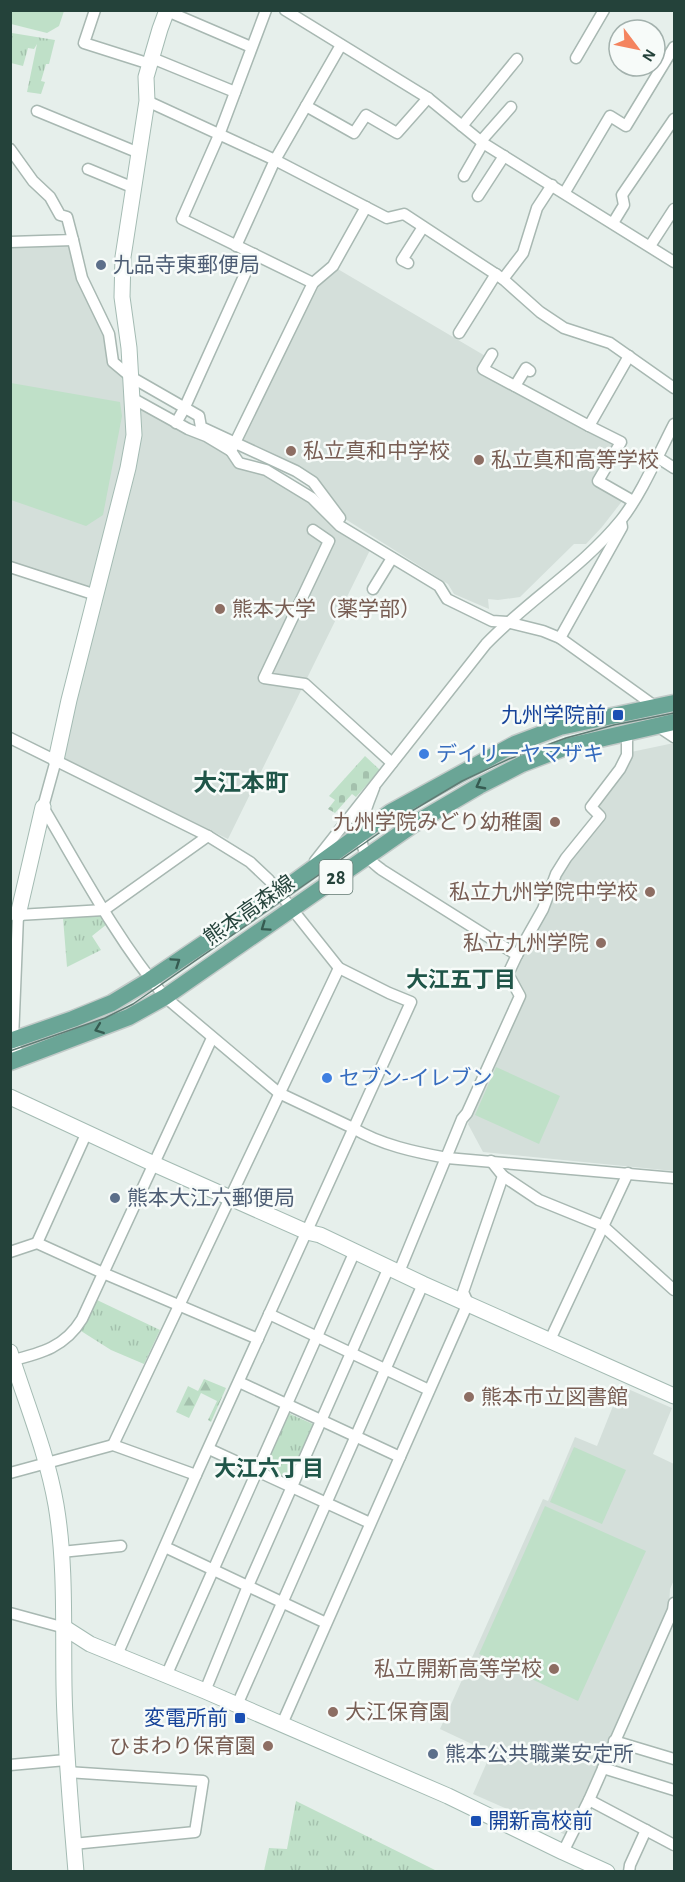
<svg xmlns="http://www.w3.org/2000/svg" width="685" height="1882" viewBox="0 0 685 1882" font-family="'Alegreya Sans','Noto Sans JP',sans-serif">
<defs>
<pattern id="forest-firs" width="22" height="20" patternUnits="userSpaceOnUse" patternTransform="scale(1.5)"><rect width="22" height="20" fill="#bfe0c8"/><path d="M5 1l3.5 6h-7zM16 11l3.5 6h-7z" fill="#a4c1ad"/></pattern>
<pattern id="cemetery-stones" width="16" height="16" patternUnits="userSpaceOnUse" patternTransform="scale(1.5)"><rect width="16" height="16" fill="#bfe0c8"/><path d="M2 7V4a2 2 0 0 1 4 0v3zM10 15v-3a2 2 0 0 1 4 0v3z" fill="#a4c1ad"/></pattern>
<pattern id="park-tufts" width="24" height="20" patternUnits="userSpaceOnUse" patternTransform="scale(1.5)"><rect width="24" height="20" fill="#bfe0c8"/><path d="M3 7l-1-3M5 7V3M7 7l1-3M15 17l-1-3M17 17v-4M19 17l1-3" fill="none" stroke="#a4c1ad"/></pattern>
</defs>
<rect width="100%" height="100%" fill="#e6efeb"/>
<g fill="#d4dfda">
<polygon points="71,245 107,338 110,364 118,373 126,378 129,438 91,588 11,562 10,248"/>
<polygon points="336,268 487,357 479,372 615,442 595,483 623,500 602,527 586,544 574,544 520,597 498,600 488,599 489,609 454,594 448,584 339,515 315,482 240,440 318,281"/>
<polygon points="140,405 204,438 310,498 371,548 228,839 64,758 63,752 137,461 141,438"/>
<polygon points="674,743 674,1171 483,1152 468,1124 521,1001 524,990 514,979 513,971 566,863 603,816 595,808 631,752"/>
<polygon points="621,1386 672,1408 653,1454 674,1464 674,1580 670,1589 669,1609 566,1835 473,1794 491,1753 440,1729 543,1499 548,1501 575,1437 597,1446"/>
</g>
<g fill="#bfe0c8">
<polygon points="10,11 11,10 64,11 59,26 47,33 11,24"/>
<polygon points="11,383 120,402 122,416 103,515 86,526 11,500"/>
<polygon points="496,1067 560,1096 539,1144 475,1115"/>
<polygon points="574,1447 626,1470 602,1524 550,1502"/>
<polygon points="545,1506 646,1551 578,1701 479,1654"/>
</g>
<polygon fill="url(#forest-firs)" points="204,1379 226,1388 211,1422 208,1420 217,1401 201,1393 189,1418 176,1412 188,1386 198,1391"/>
<polygon fill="url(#cemetery-stones)" points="365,756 380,770 356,797 352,794 335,813 328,809 335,800 329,796"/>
<g fill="url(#park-tufts)">
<polygon points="12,33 55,40 49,64 46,64 41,81 45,82 41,94 27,92 37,44 34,49 28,48 23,66 11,63"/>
<polygon points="98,914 107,924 92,936 101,950 67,967 63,918"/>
<polygon points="97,1300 160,1330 144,1364 111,1350 81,1331"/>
<polygon points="288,1413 315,1425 289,1482 262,1470"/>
<polygon points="296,1801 437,1871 264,1871 269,1848 287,1849"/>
</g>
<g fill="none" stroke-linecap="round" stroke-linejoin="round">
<g stroke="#a8b8b2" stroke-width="13">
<g id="street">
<polyline points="95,10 84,43 150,64"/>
<polyline points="266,10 219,135 182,219 313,283"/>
<polyline points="285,10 428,98 483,143 674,262"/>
<polyline points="167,11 251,47"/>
<polyline points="152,58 235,92"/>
<polyline points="576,58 604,10"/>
<polyline points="147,101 275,160 387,218 404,214 503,279 540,312 564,328 610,343 674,388"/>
<polyline points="306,106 354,133 366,115 397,133 428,98"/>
<polyline points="37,111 139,153"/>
<polyline points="462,126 517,59"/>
<polyline points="481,141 511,107"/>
<polyline points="10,149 33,181 50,197 60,215 67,217 73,240 10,242"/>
<polyline points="88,169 134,188"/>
<polyline points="464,176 483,143"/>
<polyline points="565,192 610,116 626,126 674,47"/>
<polyline points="478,196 504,156"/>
<polyline points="366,207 333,266 313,283 231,451 239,463 266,470 312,498 340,526 439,586 447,599 492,621 507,622 543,631 560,638 656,707"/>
<polyline points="613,223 624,205 622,195 674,119"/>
<polyline points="73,240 82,278 109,334 113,362 131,377 199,416 201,427 296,471 313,482 340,518"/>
<polyline points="236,246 275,160 341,45"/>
<polyline points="650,246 674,209"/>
<polyline points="408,263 402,260 423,227"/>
<polyline points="503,279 523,253 537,208 552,185"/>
<polyline points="459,333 496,274"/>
<polyline points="492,354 483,369 589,426 629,356"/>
<polyline points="515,386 526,368 530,371"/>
<polyline points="132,398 188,429 206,436 231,451"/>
<polyline points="176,423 184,409 254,254"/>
<polyline points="589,426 621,442 598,481 633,501"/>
<polyline points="657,457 674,468"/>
<polyline points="313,530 329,541 264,678 305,684 392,763"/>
<polyline points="10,567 96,595"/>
<polyline points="373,589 392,558"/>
<polyline points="560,638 622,527 621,522"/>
<polyline points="656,725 674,737"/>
<polyline points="10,738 208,836 250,862 269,880 339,968 389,993 411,1002 196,1475 117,1655"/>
<path d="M56,760L43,807C81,871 117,940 165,997L279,1093L353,1128C381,1145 415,1152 447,1158L674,1178"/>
<path d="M374,788C366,808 353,837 368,857C371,862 377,866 382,870L517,955L508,974L520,996L467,1113L462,1119L399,1272"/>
<path d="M315,861L486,644C528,600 582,568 621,520C641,495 659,453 674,424"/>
<polyline points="10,912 18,915 104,910 208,836"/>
<polyline points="18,915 13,1040 20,1059"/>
<polyline points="517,955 543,909 556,874 566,858 600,816 591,807 620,769 627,755 627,732"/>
<polyline points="503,1176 539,1200 603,1226 674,1290"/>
<polyline points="37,1243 87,1132"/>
<polyline points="10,1252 37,1243 103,1273 258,1339"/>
<polyline points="269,1314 429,1390"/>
<polyline points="550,1340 628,1173"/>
<path d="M10,1361C42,1353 65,1347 82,1319L212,1038"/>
<polyline points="239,1382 400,1457"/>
<polyline points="113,1445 339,968"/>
<polyline points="209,1449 370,1523"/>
<polyline points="10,1473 113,1445 196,1475"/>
<polyline points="165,1547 326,1623"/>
<polyline points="61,1552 121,1546"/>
<polyline points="10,1613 65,1628"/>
<polyline points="166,1676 355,1251"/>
<polyline points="205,1691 248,1586 389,1267"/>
<polyline points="237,1705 423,1284"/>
<polyline points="282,1724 468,1303 463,1292 503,1176 491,1161"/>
<polyline points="614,1741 674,1759"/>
<polyline points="10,1765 66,1760"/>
<polyline points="603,1768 674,1790"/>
<polyline points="67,1772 203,1781 195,1832 73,1844"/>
<polyline points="589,1800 674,1845"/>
<polyline points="563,1852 589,1800 673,1610 674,1603"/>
<polyline points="629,1872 630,1865 646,1830"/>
</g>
</g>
<g stroke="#a4bbb3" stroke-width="17">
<g id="secondary">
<polyline points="56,760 69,700 128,468 134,435 129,348 122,297 123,257 147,101 146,77 160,29 167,10"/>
<polyline points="18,915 43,807"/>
<polyline points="10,1097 154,1164 307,1232 320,1235 423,1284 674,1396"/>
<path d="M10,1352C26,1403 47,1453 56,1505C66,1564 63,1626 64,1686C65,1748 71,1810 76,1872"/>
<polyline points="65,1628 90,1644 205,1691 448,1796 563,1852 607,1872"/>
</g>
</g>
<g stroke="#c2cac8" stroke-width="19">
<g id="primary">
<polyline points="10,1041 73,1019 112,1003 150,980 279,893 391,812 515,744 560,727 674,703"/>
<polyline points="10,1062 129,1017 165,997 414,824 479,786 522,764 569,746 674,722"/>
</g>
</g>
<use href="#street" stroke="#fff" stroke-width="10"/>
<use href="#secondary" stroke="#fff" stroke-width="15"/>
<use href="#primary" stroke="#6aa596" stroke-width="16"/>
<polyline stroke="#5f7d75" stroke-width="1.5" points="10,1051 105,1018 133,1004 405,815 462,781 509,759 566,738 614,725 674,713"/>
</g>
<defs><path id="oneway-chevron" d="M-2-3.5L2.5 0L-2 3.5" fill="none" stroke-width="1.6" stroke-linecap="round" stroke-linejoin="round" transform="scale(1.5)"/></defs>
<g stroke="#365b51">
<use href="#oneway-chevron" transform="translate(480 785) rotate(152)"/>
<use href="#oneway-chevron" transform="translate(265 927) rotate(145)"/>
<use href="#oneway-chevron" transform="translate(176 962) rotate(-34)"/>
<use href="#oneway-chevron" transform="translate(99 1029) rotate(159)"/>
</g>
<g fill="#5c6f8a" stroke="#f7fbf9" stroke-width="2">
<circle cx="101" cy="265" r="6"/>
<circle cx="115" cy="1198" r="6"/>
<circle cx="433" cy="1754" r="6"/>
</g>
<g fill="#8d6e63" stroke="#f7fbf9" stroke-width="2">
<circle cx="291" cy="451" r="6"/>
<circle cx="479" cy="460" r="6"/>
<circle cx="220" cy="609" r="6"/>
<circle cx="555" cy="822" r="6"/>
<circle cx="650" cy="892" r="6"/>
<circle cx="601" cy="943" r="6"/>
<circle cx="469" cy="1397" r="6"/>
<circle cx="554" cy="1669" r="6"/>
<circle cx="333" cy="1712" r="6"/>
<circle cx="268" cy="1746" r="6"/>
</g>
<g fill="#1a4fb4" stroke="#f7fbf9" stroke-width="2">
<rect x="612" y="709" width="12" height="12" rx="3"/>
<rect x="234" y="1712" width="12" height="12" rx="3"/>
<rect x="470" y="1815" width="12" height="12" rx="3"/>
</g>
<g fill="#3f7fe0" stroke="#f7fbf9" stroke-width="2">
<circle cx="424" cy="754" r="6"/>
<circle cx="327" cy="1078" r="6"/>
</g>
<g text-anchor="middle" stroke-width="5" stroke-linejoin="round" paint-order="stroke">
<rect fill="#f7fbf9" stroke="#637a73" stroke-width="1.5" x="319.5" y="860" width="33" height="34" rx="4.5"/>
<g font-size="20" font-weight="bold" fill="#24423a">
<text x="336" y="884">28</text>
</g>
<g font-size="21" fill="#4e5e75" stroke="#f7fbf9" text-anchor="start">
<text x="113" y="272">九品寺東郵便局</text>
<text x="127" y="1205">熊本大江六郵便局</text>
<text x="445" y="1761">熊本公共職業安定所</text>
</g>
<g font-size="21" fill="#785e54" stroke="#f7fbf9" text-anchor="start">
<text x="303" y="458">私立真和中学校</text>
<text x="491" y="467">私立真和高等学校</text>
<text x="232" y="616">熊本大学（薬学部）</text>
<text x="543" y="829" text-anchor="end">九州学院みどり幼稚園</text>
<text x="638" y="899" text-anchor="end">私立九州学院中学校</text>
<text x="589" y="950" text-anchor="end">私立九州学院</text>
<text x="481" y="1404">熊本市立図書館</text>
<text x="542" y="1676" text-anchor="end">私立開新高等学校</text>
<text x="345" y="1719">大江保育園</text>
<text x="256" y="1753" text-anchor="end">ひまわり保育園</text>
</g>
<g font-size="21" fill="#164399" stroke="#f7fbf9" text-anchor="end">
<text x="606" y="722">九州学院前</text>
<text x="228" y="1725">変電所前</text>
<text x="488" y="1828" text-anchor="start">開新高校前</text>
</g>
<g font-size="21" fill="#366cbe" stroke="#f7fbf9" text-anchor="start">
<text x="436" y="761">デイリーヤマザキ</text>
<text x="339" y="1085">セブン-イレブン</text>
</g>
<g font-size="21" fill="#24423a" stroke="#f7fbf9">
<text transform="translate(249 910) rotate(-35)" y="7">熊本高森線</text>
</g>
<g font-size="22" font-weight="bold" fill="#1f5548" stroke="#f7fbf9">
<text x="461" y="987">大江五丁目</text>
<text x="269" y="1476">大江六丁目</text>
</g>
<g font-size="24" font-weight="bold" fill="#1f5548" stroke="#f7fbf9">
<text x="241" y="791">大江本町</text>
</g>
</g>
<rect width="685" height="1882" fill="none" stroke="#24423a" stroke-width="24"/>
<g transform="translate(637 48) rotate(122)"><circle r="28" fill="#f7fbf9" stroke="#a3b1ad" stroke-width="1.5"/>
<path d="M0-4.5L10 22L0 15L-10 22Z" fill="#f4845f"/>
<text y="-9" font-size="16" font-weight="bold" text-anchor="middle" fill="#24423a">N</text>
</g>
</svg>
